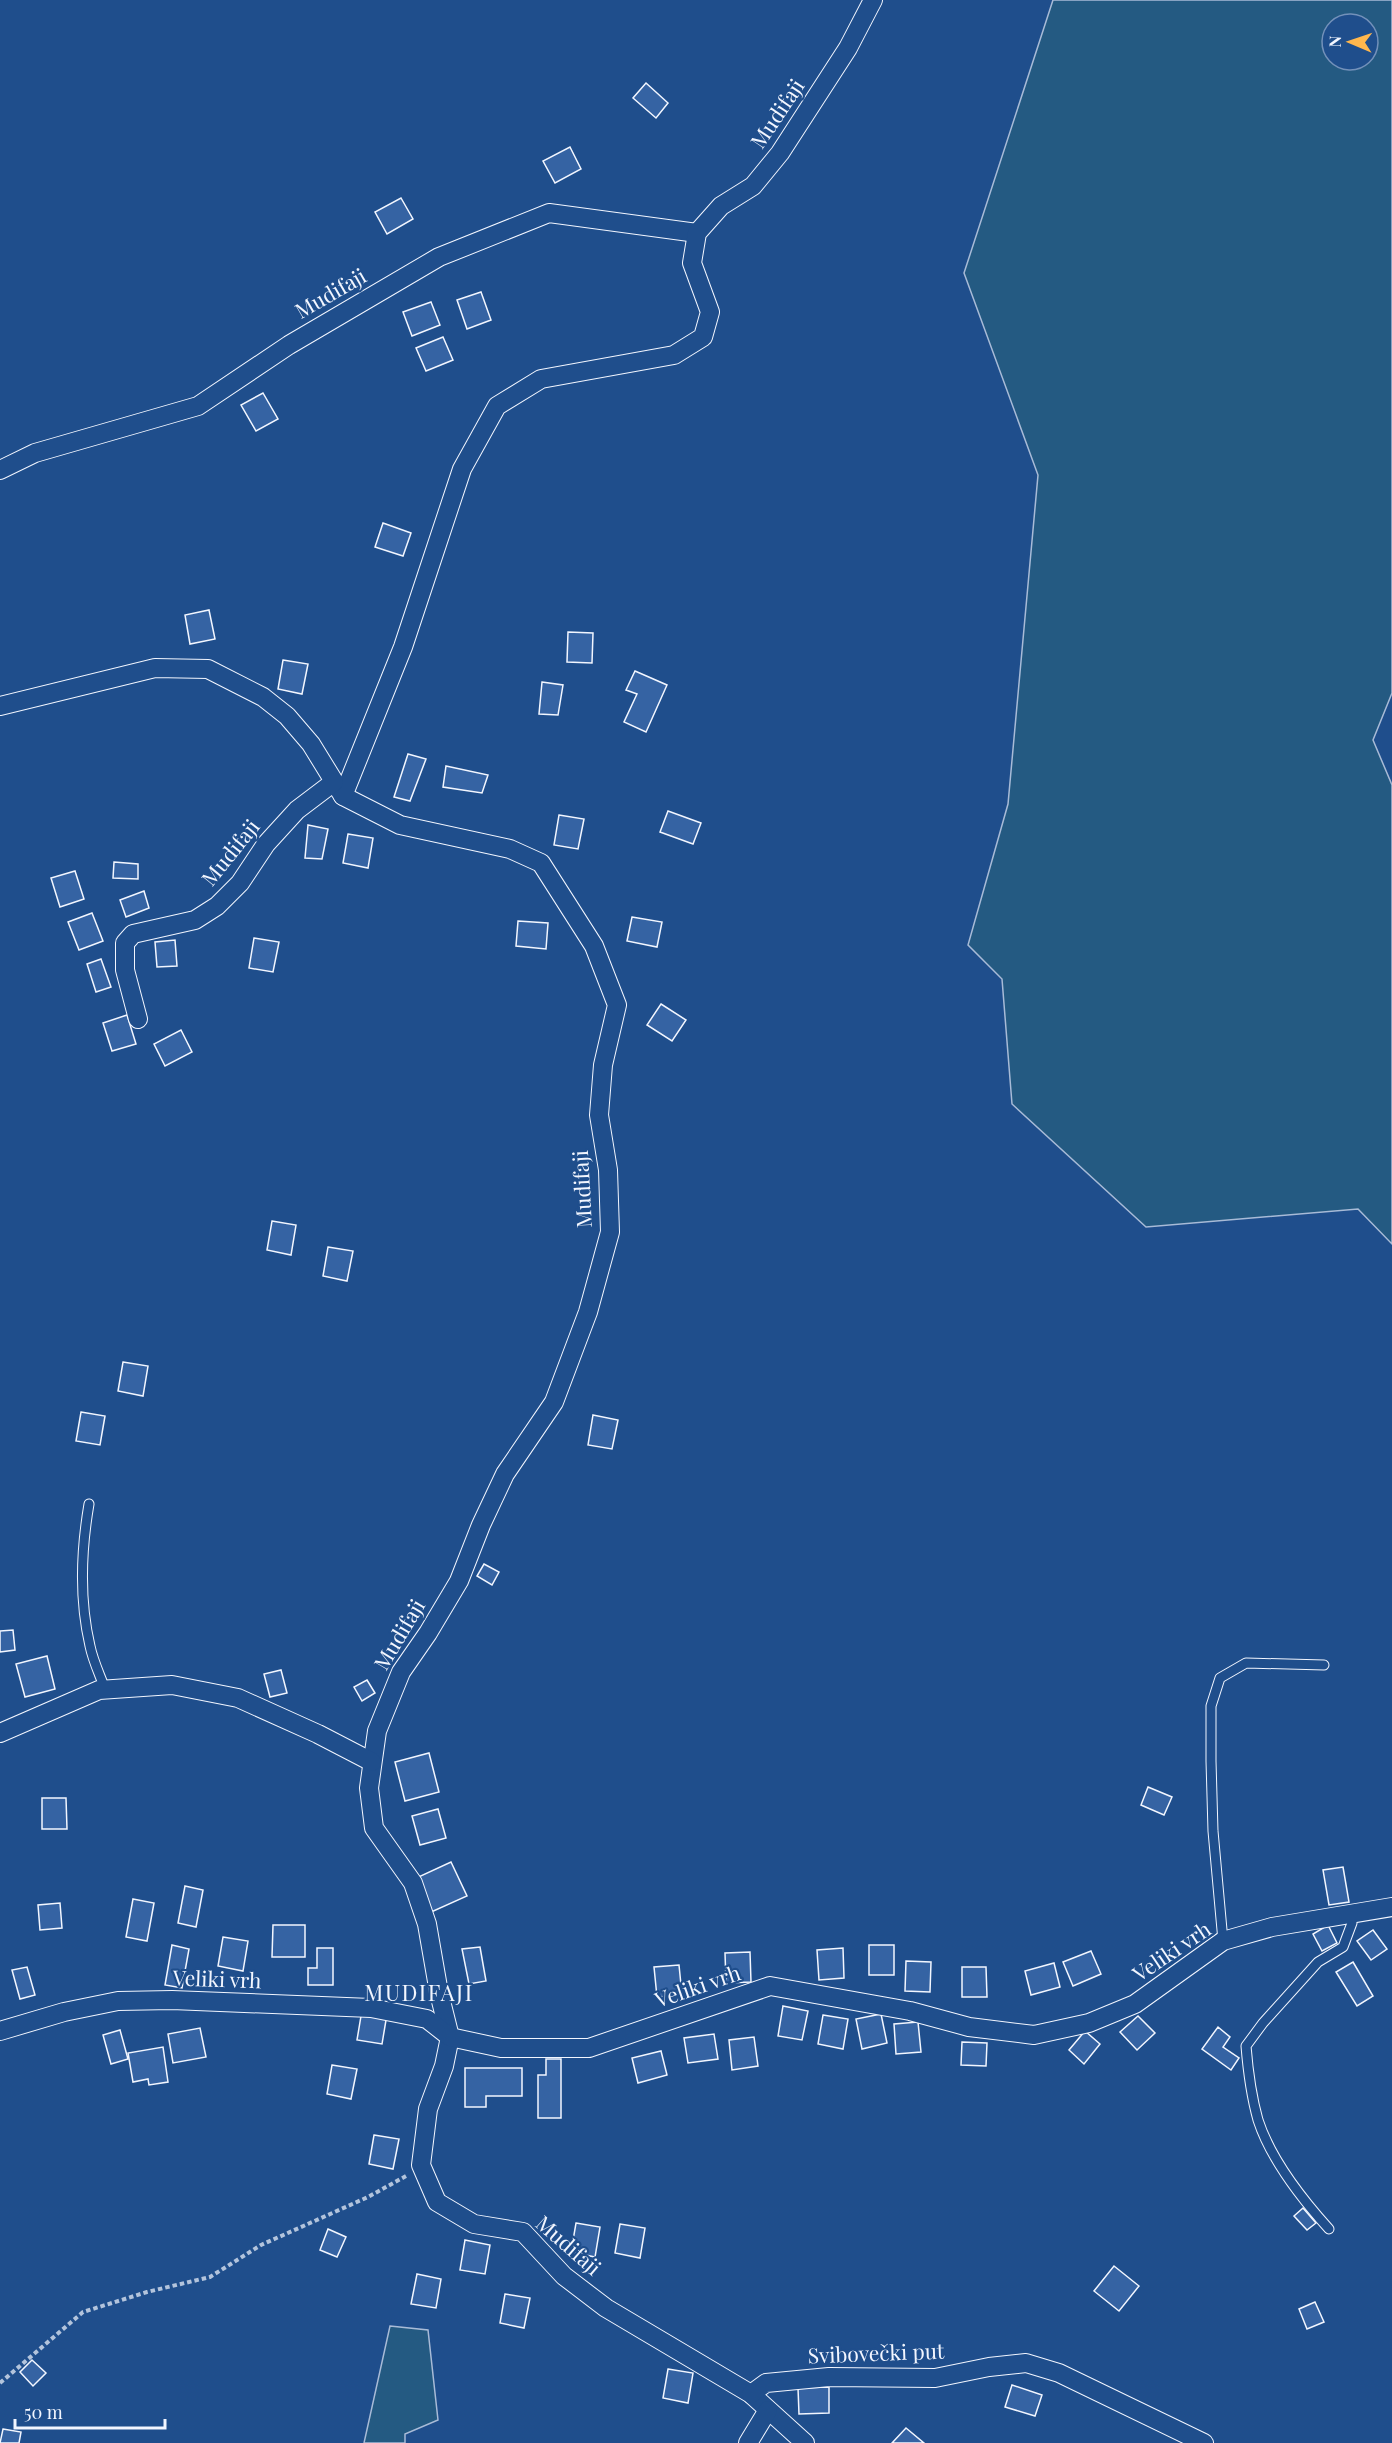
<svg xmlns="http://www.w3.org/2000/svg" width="1392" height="2443" viewBox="0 0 1392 2443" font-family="'Playfair Display',serif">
<rect width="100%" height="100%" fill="#1f4e8c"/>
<g fill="#245a82" stroke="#a8bbd7" stroke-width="1.5" fill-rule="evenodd">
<path d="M1053,0H1392V693L1373,740L1392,785V1244L1358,1209L1146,1227L1012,1104L1002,979L968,945L1008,804L1038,475L964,273ZM1332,24H1368V60H1332Z"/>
<polygon points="390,2326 428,2330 438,2420 405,2434 405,2443 364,2443"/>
</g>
<g fill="#3563a3" stroke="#f2f6ff" stroke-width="1.5">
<polygon points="646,83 668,103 656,118 633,98"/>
<polygon points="570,147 581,169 555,183 543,161"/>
<polygon points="401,198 413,219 387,234 375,212"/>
<polygon points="481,292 491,320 467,329 457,300"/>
<polygon points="431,302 440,325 412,336 403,312"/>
<polygon points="443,337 453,360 426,371 416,348"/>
<polygon points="263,393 278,419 256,431 241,405"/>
<polygon points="383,523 411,533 403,556 375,547"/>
<polygon points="209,610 215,639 190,644 185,615"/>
<polygon points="568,632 593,633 592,663 567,662"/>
<polygon points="283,660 308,664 302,694 278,689"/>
<polygon points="635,671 667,685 646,732 624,722 637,694 626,690"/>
<polygon points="542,682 563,685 558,715 539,714"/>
<polygon points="408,754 426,759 410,801 394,797"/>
<polygon points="446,766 488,775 482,793 443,787"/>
<polygon points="668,811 701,823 693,844 660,832"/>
<polygon points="559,815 584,819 578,849 554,845"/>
<polygon points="308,825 328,829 322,859 305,858"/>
<polygon points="348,834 373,838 368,868 343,863"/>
<polygon points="114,862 138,864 138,879 113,878"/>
<polygon points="75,871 84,899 60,907 51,878"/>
<polygon points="144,891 149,908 126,917 120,900"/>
<polygon points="92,913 103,941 79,950 68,922"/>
<polygon points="632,917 662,922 657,947 627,941"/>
<polygon points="518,921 548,923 546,949 516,946"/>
<polygon points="254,938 279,942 273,972 249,968"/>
<polygon points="175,940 177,966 157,967 155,942"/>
<polygon points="101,959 111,987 96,992 87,964"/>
<polygon points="661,1004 686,1020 672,1041 647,1025"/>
<polygon points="127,1015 136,1044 112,1051 103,1023"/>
<polygon points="181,1030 192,1052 165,1066 154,1044"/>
<polygon points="272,1221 296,1225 291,1255 267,1250"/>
<polygon points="328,1247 353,1251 347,1281 323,1276"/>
<polygon points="123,1362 148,1366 143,1396 118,1391"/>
<polygon points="81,1412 105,1416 100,1445 76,1441"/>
<polygon points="593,1415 618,1420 612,1449 588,1445"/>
<polygon points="484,1564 499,1572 492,1585 477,1576"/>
<polygon points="13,1630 15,1650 0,1652 0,1631"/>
<polygon points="47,1656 55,1689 25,1697 16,1664"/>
<polygon points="281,1670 287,1693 270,1697 264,1674"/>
<polygon points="367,1680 375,1693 362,1701 354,1687"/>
<polygon points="429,1753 439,1792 405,1801 395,1762"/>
<polygon points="1148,1787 1172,1797 1164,1815 1141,1805"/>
<polygon points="42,1798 66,1798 67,1829 42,1829"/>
<polygon points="438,1809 446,1838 420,1845 412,1816"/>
<polygon points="451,1862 467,1896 429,1913 414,1879"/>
<polygon points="1343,1867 1349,1902 1329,1905 1323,1870"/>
<polygon points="185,1886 203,1890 196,1927 178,1923"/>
<polygon points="133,1899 154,1903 147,1941 126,1937"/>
<polygon points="60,1903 62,1928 40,1930 38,1905"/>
<polygon points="273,1925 305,1925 305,1957 272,1957"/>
<polygon points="1328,1925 1337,1943 1322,1951 1313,1934"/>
<polygon points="1373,1930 1387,1949 1371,1960 1357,1941"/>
<polygon points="223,1937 248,1941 243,1971 218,1966"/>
<polygon points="172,1945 189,1949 182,1988 165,1985"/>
<rect x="869" y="1945" width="25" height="30"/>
<polygon points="480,1947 486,1981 469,1984 462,1949"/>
<polygon points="317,1948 333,1948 333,1985 308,1985 308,1968 317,1968"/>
<polygon points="843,1948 844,1978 819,1980 817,1950"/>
<polygon points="1091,1951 1101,1974 1073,1986 1063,1962"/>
<polygon points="750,1952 751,1982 726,1983 725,1953"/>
<polygon points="906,1961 931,1962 930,1992 905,1991"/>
<polygon points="1353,1962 1373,1996 1357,2006 1336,1972"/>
<polygon points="1054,1963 1060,1987 1031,1995 1025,1971"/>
<polygon points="679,1965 682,1995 657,1997 654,1967"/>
<polygon points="27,1967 35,1995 20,1999 12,1970"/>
<polygon points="962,1967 986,1967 987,1997 962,1997"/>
<polygon points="783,2006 808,2011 802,2040 778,2036"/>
<polygon points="362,2010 387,2014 382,2044 357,2040"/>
<polygon points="881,2014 887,2043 862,2049 856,2019"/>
<polygon points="823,2015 848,2019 843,2049 818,2044"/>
<polygon points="1138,2016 1155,2033 1137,2050 1120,2032"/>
<polygon points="918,2022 921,2052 896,2054 894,2024"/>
<polygon points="1218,2027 1230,2037 1223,2047 1239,2058 1231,2070 1202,2049"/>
<polygon points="200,2028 206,2057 173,2063 168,2034"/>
<polygon points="120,2030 128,2059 111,2064 103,2035"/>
<polygon points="1085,2031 1100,2044 1084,2064 1069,2050"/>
<polygon points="714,2034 718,2059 688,2063 684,2038"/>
<polygon points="754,2037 758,2066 732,2070 729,2040"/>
<polygon points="962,2042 987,2043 986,2066 961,2065"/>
<polygon points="163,2047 168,2082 149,2085 148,2079 133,2082 128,2053"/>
<polygon points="661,2051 667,2075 638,2083 632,2058"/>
<polygon points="546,2059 561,2059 561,2118 538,2118 538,2075 546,2075"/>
<polygon points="332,2065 357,2069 351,2099 327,2094"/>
<polygon points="465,2068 522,2068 522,2096 486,2096 486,2107 465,2107"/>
<polygon points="374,2135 399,2139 393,2169 369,2164"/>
<polygon points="1303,2208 1316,2223 1307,2230 1294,2216"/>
<polygon points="576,2223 600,2227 595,2257 571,2252"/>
<polygon points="620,2224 645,2228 640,2258 615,2253"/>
<polygon points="328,2229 346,2237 337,2257 320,2250"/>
<polygon points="465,2240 490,2245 485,2274 460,2270"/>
<polygon points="1114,2266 1139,2286 1119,2311 1094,2291"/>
<polygon points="417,2274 441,2279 436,2308 411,2304"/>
<polygon points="505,2294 530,2298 524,2328 500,2323"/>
<polygon points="1315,2302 1324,2322 1307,2329 1299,2309"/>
<polygon points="32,2360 46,2373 33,2386 20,2372"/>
<polygon points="668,2369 693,2373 688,2403 663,2398"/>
<polygon points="1012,2385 1042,2395 1035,2416 1005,2407"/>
<polygon points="829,2387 829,2413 799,2414 798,2388"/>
<polygon points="906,2428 924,2443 892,2443"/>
<polygon points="3,2429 21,2432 19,2443 0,2443"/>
</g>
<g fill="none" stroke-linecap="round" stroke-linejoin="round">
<g stroke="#f2f6ff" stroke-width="11">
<g id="lane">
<path d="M89,1504C81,1551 79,1599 90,1646C93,1661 100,1675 105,1689"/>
<polyline points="1223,1941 1213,1831 1211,1761 1211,1706 1220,1678 1246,1663 1324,1665"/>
<path d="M1329,2229C1301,2198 1271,2160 1258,2120C1251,2095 1248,2071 1246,2046L1263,2023L1318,1962L1343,1947L1352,1923L1351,1914"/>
</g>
</g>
<g stroke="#f2f6ff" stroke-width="20">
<g id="street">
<polyline points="0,470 35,453 198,406 289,345 439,257 549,213 697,233"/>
<polyline points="0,706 155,668 208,669 263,697 287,716 311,744 343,796 400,825 510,849 541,863 594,946 617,1005 603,1065 599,1115 608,1170 610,1232 588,1312 554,1402 505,1474 481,1525 459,1581 428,1633 401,1672 377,1731 369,1788 374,1828 413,1883 427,1924 439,1993 450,2037 444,2066 428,2109 421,2165 437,2202 474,2224 523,2232 564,2276 606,2308 751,2394 805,2443"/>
<polyline points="343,796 403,647 462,469 497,406 541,379 674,355 703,337 710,312 692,263 697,233 721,206 753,186 780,153 848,48 873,0"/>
<polyline points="138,1019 125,970 125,943 133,934 195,920 217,906 240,883 266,844 297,810 334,782"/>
<polyline points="0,1733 99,1690 172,1685 238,1698 318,1734 372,1762"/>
<polyline points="0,2031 64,2012 118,2001 172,2000 371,2008 427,2019 450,2037 501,2048 589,2048 770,1986 910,2011 969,2027 1034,2035 1089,2023 1135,2004 1223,1941 1272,1927 1392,1907"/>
<polyline points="751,2394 766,2383 829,2377 935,2378 989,2367 1026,2363 1059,2373 1204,2443"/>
<polyline points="748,2443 768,2410"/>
</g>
</g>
<polyline stroke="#b3c4dc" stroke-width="4" stroke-dasharray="4.5 3" stroke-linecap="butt" points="0,2383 83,2312 147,2292 210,2277 261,2245 368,2197 406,2176"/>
<use href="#lane" stroke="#1f4e8c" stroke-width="9"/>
<use href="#street" stroke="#1f4e8c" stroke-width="18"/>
</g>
<g text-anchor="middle" stroke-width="4.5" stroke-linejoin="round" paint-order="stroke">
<g font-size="21" fill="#f2f6ff" stroke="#1f4e8c">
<text transform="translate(778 114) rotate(-56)" y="7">Mudifaji</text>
<text transform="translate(331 294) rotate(-30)" y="7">Mudifaji</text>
<text transform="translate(231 853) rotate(-51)" y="7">Mudifaji</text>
<text transform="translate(583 1189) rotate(-93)" y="7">Mudifaji</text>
<text transform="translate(400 1635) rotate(-59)" y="7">Mudifaji</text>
<text transform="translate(1172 1952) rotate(-34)" y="7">Veliki vrh</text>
<text transform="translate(217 1980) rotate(2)" y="7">Veliki vrh</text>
<text transform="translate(698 1987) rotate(-19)" y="7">Veliki vrh</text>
<text transform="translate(568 2246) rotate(41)" y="7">Mudifaji</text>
<text transform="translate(876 2354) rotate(-2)" y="7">Svibovečki put</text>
</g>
<g font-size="22" letter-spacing="1.5" fill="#f2f6ff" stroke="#1f4e8c">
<text x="419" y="2001">MUDIFAJI</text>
</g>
</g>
<g transform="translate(1350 42) rotate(272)"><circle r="28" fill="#1f4e8c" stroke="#7391ba" stroke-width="1.5"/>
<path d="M0-4.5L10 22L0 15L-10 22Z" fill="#ffb74d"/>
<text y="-9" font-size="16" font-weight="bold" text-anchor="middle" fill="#f2f6ff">N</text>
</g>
<path d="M15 2419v9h150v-9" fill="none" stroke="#f2f6ff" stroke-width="3"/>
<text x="24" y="2419" font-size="18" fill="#f2f6ff" stroke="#1f4e8c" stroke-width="4.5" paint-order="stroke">50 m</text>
</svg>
